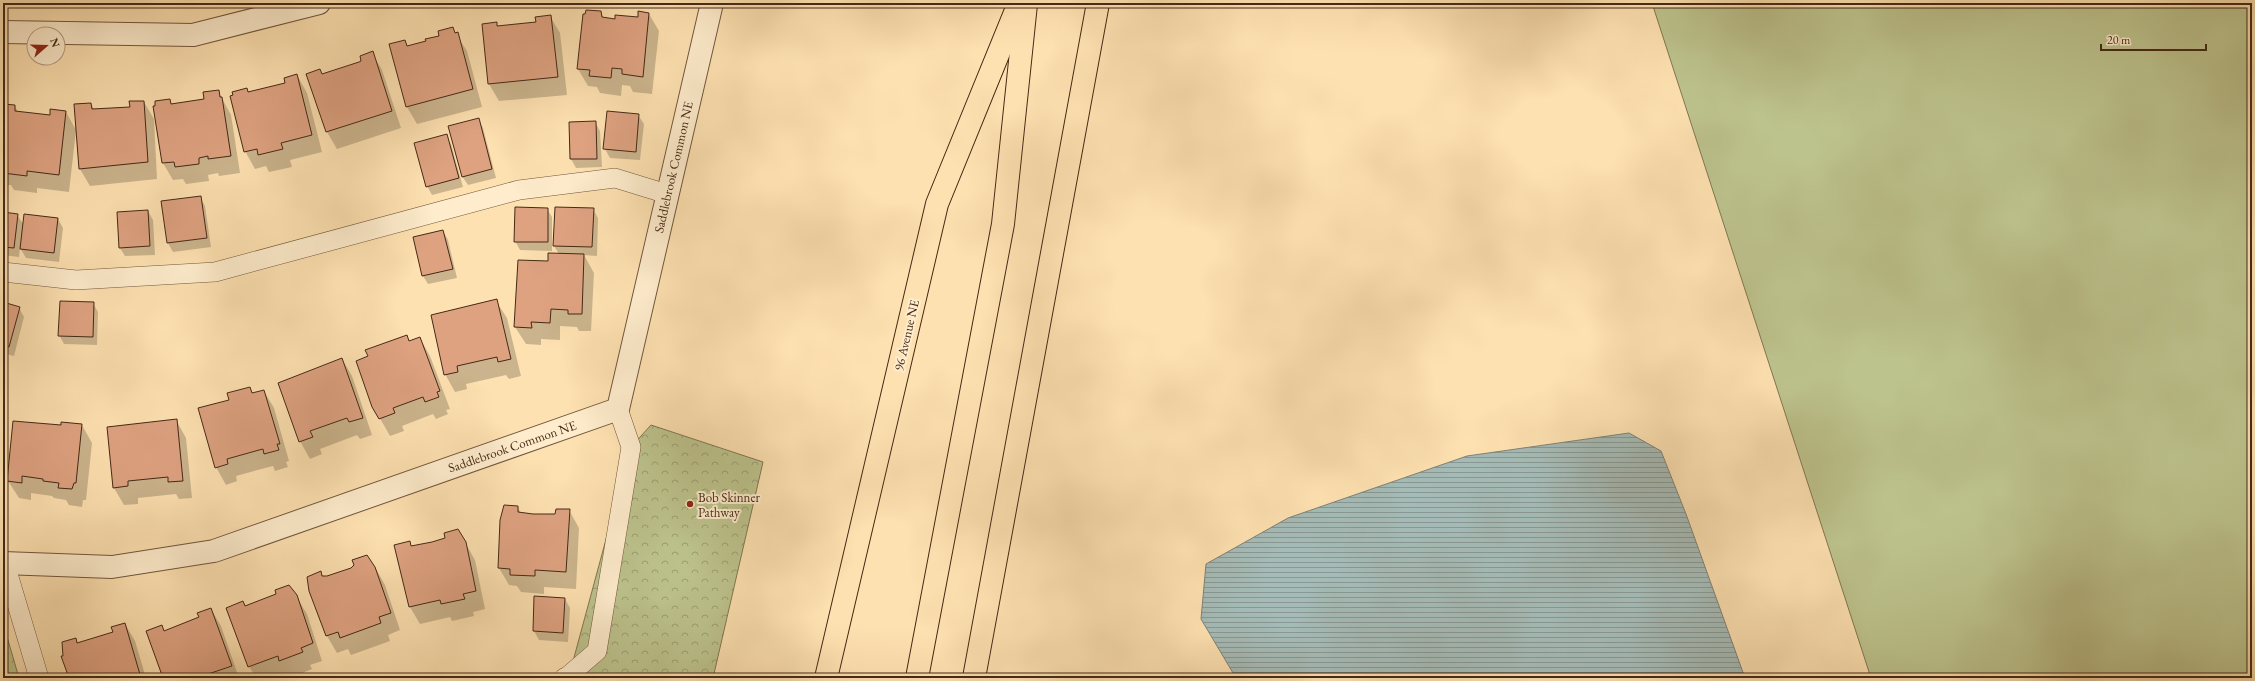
<svg xmlns="http://www.w3.org/2000/svg" width="2255" height="681" viewBox="0 0 2255 681" font-family="'EB Garamond',serif">
<defs>
<pattern id="park-crowns" width="20" height="18" patternUnits="userSpaceOnUse"><rect width="20" height="18" fill="#bdc38d"/><path d="M2 6a3 3 0 1 1 6 0M12 15a3 3 0 1 1 6 0" fill="none" stroke="#9b9e72"/></pattern>
<pattern id="water-rules" width="6" height="5" patternUnits="userSpaceOnUse"><rect width="6" height="5" fill="#a5bbb7"/><path d="M0 2.5h6" fill="none" stroke="#889894"/></pattern>
</defs>
<rect width="100%" height="100%" fill="#fee1b1"/>
<filter id="stains"><feTurbulence type="fractalNoise" baseFrequency=".005" numOctaves="4"/><feColorMatrix values="0 0 0 0 .2 0 0 0 0 .09 0 0 0 0 .02 0 0 0 .5 -.17"/></filter>
<radialGradient id="worn" r=".72"><stop offset=".6" stop-color="#630" stop-opacity="0"/><stop offset="1" stop-color="#630" stop-opacity=".3"/></radialGradient>
<polygon fill="#bdc38d" stroke="#817652" points="1652,3 2252,3 2252,678 1871,678"/>
<g fill="url(#park-crowns)" stroke="#817652">
<polygon points="651,425 763,462 713,678 565,678 569,676 631,447"/>
<polygon points="3,623 19,678 3,678"/>
</g>
<polygon fill="url(#water-rules)" stroke="#7f8177" points="1629,433 1661,451 1686,514 1745,678 1236,678 1201,619 1206,564 1288,518 1467,456"/>
<g fill="#0003">
<polygon points="600,12 604,19 616,20 639,18 649,14 659,31 652,94 633,92 630,86 622,85 621,96 600,93 597,87 588,86 578,69"/>
<polygon points="550,16 560,33 567,95 499,101 489,84 496,23 498,27 537,22"/>
<polygon points="452,28 467,51 482,107 417,124 407,107 404,41 408,47 441,36"/>
<polygon points="372,53 382,70 401,128 337,149 327,132 307,74 322,75 359,63"/>
<polygon points="297,75 307,93 322,152 290,160 292,167 269,172 266,166 255,169 245,151 247,89 249,93 286,83"/>
<polygon points="218,91 231,115 240,173 219,176 218,173 208,175 209,181 186,184 183,179 173,180 163,163 169,100 172,105 205,100"/>
<polygon points="144,102 154,119 157,179 90,186 80,169 91,104 94,110 131,108"/>
<polygon points="3,105 15,106 18,112 50,116 66,112 76,130 69,192 37,188 37,193 14,190 11,185 3,185"/>
<polygon points="638,115 644,124 640,160 610,158 605,149"/>
<polygon points="478,119 483,128 496,178 468,185 462,176"/>
<polygon points="595,122 600,131 602,167 576,168 571,159 570,123"/>
<polygon points="446,135 451,144 463,187 432,195 427,186"/>
<polygon points="200,197 205,206 211,247 173,252 168,243 162,202"/>
<polygon points="547,209 552,217 552,251 520,250 515,241"/>
<polygon points="593,209 598,218 597,256 584,255 594,273 591,331 579,331 577,327 560,326 560,340 541,339 541,345 526,344 515,327 548,262 559,254 554,246"/>
<polygon points="148,211 153,220 155,255 125,256 120,248"/>
<polygon points="3,213 17,215 24,225 58,219 63,228 59,262 26,258 20,248 19,257 3,255"/>
<polygon points="443,231 448,240 457,278 428,284 423,276"/>
<polygon points="496,301 507,318 521,376 509,379 506,375 466,384 467,389 455,392 445,374"/>
<polygon points="93,303 98,312 97,345 64,344 59,335"/>
<polygon points="3,304 19,308 24,317 14,356 3,353"/>
<polygon points="407,336 410,342 420,338 430,356 450,409 446,410 448,414 436,419 433,414 402,426 404,431 390,436 373,406 369,357"/>
<polygon points="342,359 352,376 372,435 360,439 357,435 320,449 322,454 310,459 300,441"/>
<polygon points="250,388 253,394 264,391 274,408 289,461 286,462 288,467 275,471 273,466 269,467 236,476 237,481 226,485 216,467 230,400"/>
<polygon points="176,420 186,438 192,498 179,499 176,494 138,498 138,504 124,505 114,488"/>
<polygon points="82,425 92,443 86,500 83,500 82,507 69,505 66,500 54,498 52,496 31,493 31,500 19,498 8,481 62,427"/>
<polygon points="518,507 521,514 556,515 569,510 579,528 576,589 544,587 544,594 521,592 517,586 509,585 499,568"/>
<polygon points="458,530 475,560 485,609 473,612 474,616 452,621 450,617 420,624 410,607 409,542 412,547 432,543 446,538"/>
<polygon points="375,567 385,585 400,630 388,635 390,641 351,655 348,649 337,653 327,636 310,591 321,573 324,577"/>
<polygon points="296,596 307,614 322,661 310,665 312,669 290,678 288,673 274,678 256,678 249,666 245,607"/>
<polygon points="535,598 565,599 570,608 568,642 539,640 534,631"/>
<polygon points="211,609 221,626 239,678 164,678 164,632 200,618"/>
<polygon points="125,624 135,641 146,678 69,678 75,639 78,644 114,633"/>
</g>
<g fill="#dea281" stroke="#452916">
<polygon points="586,10 601,11 602,17 615,19 615,15 638,17 638,11 649,13 643,77 622,74 622,69 612,68 611,78 589,76 590,70 577,69 583,14 585,14"/>
<polygon points="551,15 558,77 488,84 482,24 497,22 497,26 536,22 535,17"/>
<polygon points="453,27 455,33 458,32 473,89 406,107 389,44 405,40 407,46 426,41 425,39 439,36 438,31"/>
<polygon points="373,51 392,111 326,132 306,74 320,69 322,74 359,62 361,61 360,56"/>
<polygon points="297,74 312,135 281,143 283,149 258,155 257,149 244,152 230,96 233,95 232,92 247,88 248,92 285,83 284,78"/>
<polygon points="219,90 220,97 222,97 231,156 208,159 208,156 199,158 199,164 175,167 174,162 162,163 153,106 155,106 155,101 170,99 171,104 204,99 203,92"/>
<polygon points="129,101 144,101 148,162 79,169 74,104 91,103 92,109 130,107"/>
<polygon points="3,104 15,105 15,111 50,115 50,109 66,111 59,175 27,171 27,176 3,173"/>
<polygon points="607,111 639,114 636,152 603,149"/>
<polygon points="479,118 492,169 462,177 448,126"/>
<polygon points="596,121 597,159 570,159 569,122"/>
<polygon points="447,134 459,178 426,187 414,143"/>
<polygon points="201,196 207,238 167,243 161,201"/>
<polygon points="515,207 548,208 548,242 514,242"/>
<polygon points="555,207 594,208 592,247 553,246"/>
<polygon points="148,210 150,246 119,248 117,212"/>
<polygon points="3,212 18,214 14,248 3,247"/>
<polygon points="24,214 58,218 54,253 20,249"/>
<polygon points="443,230 453,269 422,276 413,237"/>
<polygon points="548,253 584,254 582,314 568,314 568,310 551,309 550,323 531,322 532,328 514,327 518,260 548,261"/>
<polygon points="497,299 511,359 498,362 497,357 457,366 458,372 444,375 431,315"/>
<polygon points="60,301 94,302 93,337 58,336"/>
<polygon points="3,302 20,307 9,347 3,346"/>
<polygon points="407,335 409,341 420,337 440,391 437,392 439,397 425,402 423,397 393,408 395,413 379,419 372,407 356,361 368,356 365,350"/>
<polygon points="342,358 363,418 349,422 347,418 310,431 313,437 299,442 278,383"/>
<polygon points="250,387 252,393 264,390 280,444 277,444 279,450 264,454 263,449 259,450 227,459 228,464 215,468 198,408 229,400 227,393"/>
<polygon points="177,419 183,481 168,482 168,477 128,481 128,486 113,488 107,427"/>
<polygon points="13,421 61,425 61,422 82,424 76,483 74,483 72,489 58,488 59,483 43,481 43,479 22,476 22,483 7,481"/>
<polygon points="504,505 518,506 518,512 533,514 555,514 556,509 570,509 566,572 535,570 535,576 510,575 510,569 498,568 500,520"/>
<polygon points="458,529 466,542 476,591 463,594 465,599 441,604 440,600 409,607 394,545 410,541 411,546 432,542 445,538 444,533"/>
<polygon points="367,555 375,567 391,613 379,617 381,623 340,638 338,632 326,636 309,591 307,577 321,571 322,576 327,576 351,568 354,565 352,560"/>
<polygon points="289,585 297,595 313,643 301,648 303,652 279,661 278,656 248,667 226,608 243,601 245,606 276,594 275,590"/>
<polygon points="534,596 565,598 563,633 533,631"/>
<polygon points="211,608 232,666 202,676 202,678 163,678 146,631 162,625 164,631 199,617 197,613"/>
<polygon points="125,623 141,678 69,678 61,656 63,656 62,642 76,638 77,643 113,632 111,627"/>
</g>
<g fill="none" stroke-linecap="round" stroke-linejoin="round">
<g stroke="#73573d" stroke-width="20">
<g id="service">
<polyline points="3,272 76,280 215,272 519,190 615,178 667,194"/>
<polyline points="5,564 39,678"/>
<polyline points="564,678 568,676 597,651 631,447 618,409"/>
</g>
</g>
<g stroke="#73573d" stroke-width="24">
<g id="minor">
<polyline points="3,32 193,35 319,3"/>
<polyline points="3,563 112,567 214,551 618,409 712,3"/>
</g>
</g>
<g stroke="#452916" stroke-width="24">
<g id="primary">
<polyline points="826,678 937,204 1019,3"/>
<polyline points="917,678 1003,224 1026,4"/>
</g>
</g>
<g stroke="#452916" stroke-width="24">
<polyline id="motorway" points="974,678 1098,3"/>
</g>
<use href="#service" stroke="#feeccc" stroke-width="19"/>
<use href="#minor" stroke="#feeccc" stroke-width="22"/>
<use href="#primary" stroke="#fee1b1" stroke-width="22"/>
<use href="#motorway" stroke="#fee1b1" stroke-width="22"/>
</g>
<circle fill="#8f2418" stroke="#feeccc" stroke-width="1.5" cx="690" cy="504" r="4"/>
<g text-anchor="middle" stroke-width="4" stroke-linejoin="round" paint-order="stroke">
<g font-size="13" fill="#452916" stroke="#feeccc">
<text transform="translate(673 167) rotate(-77)" y="5">Saddlebrook Common NE</text>
<text transform="translate(906 335) rotate(-77)" y="5">96 Avenue NE</text>
<text transform="translate(512 446) rotate(-19)" y="5">Saddlebrook Common NE</text>
</g>
<g font-size="13" fill="#452916" stroke="#feeccc" text-anchor="start">
<text x="698" y="502">Bob Skinner<tspan x="698" dy="15">Pathway</tspan></text>
</g>
</g>
<rect width="2255" height="681" fill="none" stroke="#fee1b1" stroke-width="16"/>
<rect x="4" y="4" width="2247" height="673" fill="none" stroke="#452916" stroke-width="2"/>
<rect x="8" y="8" width="2239" height="665" fill="none" stroke="#452916"/>
<g transform="translate(46 46) rotate(70)"><circle r="19" fill="#feeccc" stroke="#b49e83"/>
<path d="M0-3L7 15L0 10L-7 15Z" fill="#8f2418"/>
<text y="-6" font-size="11" font-weight="bold" text-anchor="middle" fill="#452916">N</text>
</g>
<path d="M2101 44v6h105v-6" fill="none" stroke="#452916" stroke-width="2"/>
<text x="2107" y="44" font-size="12" fill="#452916" stroke="#feeccc" stroke-width="3" paint-order="stroke">20 m</text>
<rect width="100%" height="100%" filter="url(#stains)"/>
<rect width="100%" height="100%" fill="url(#worn)"/>
</svg>
